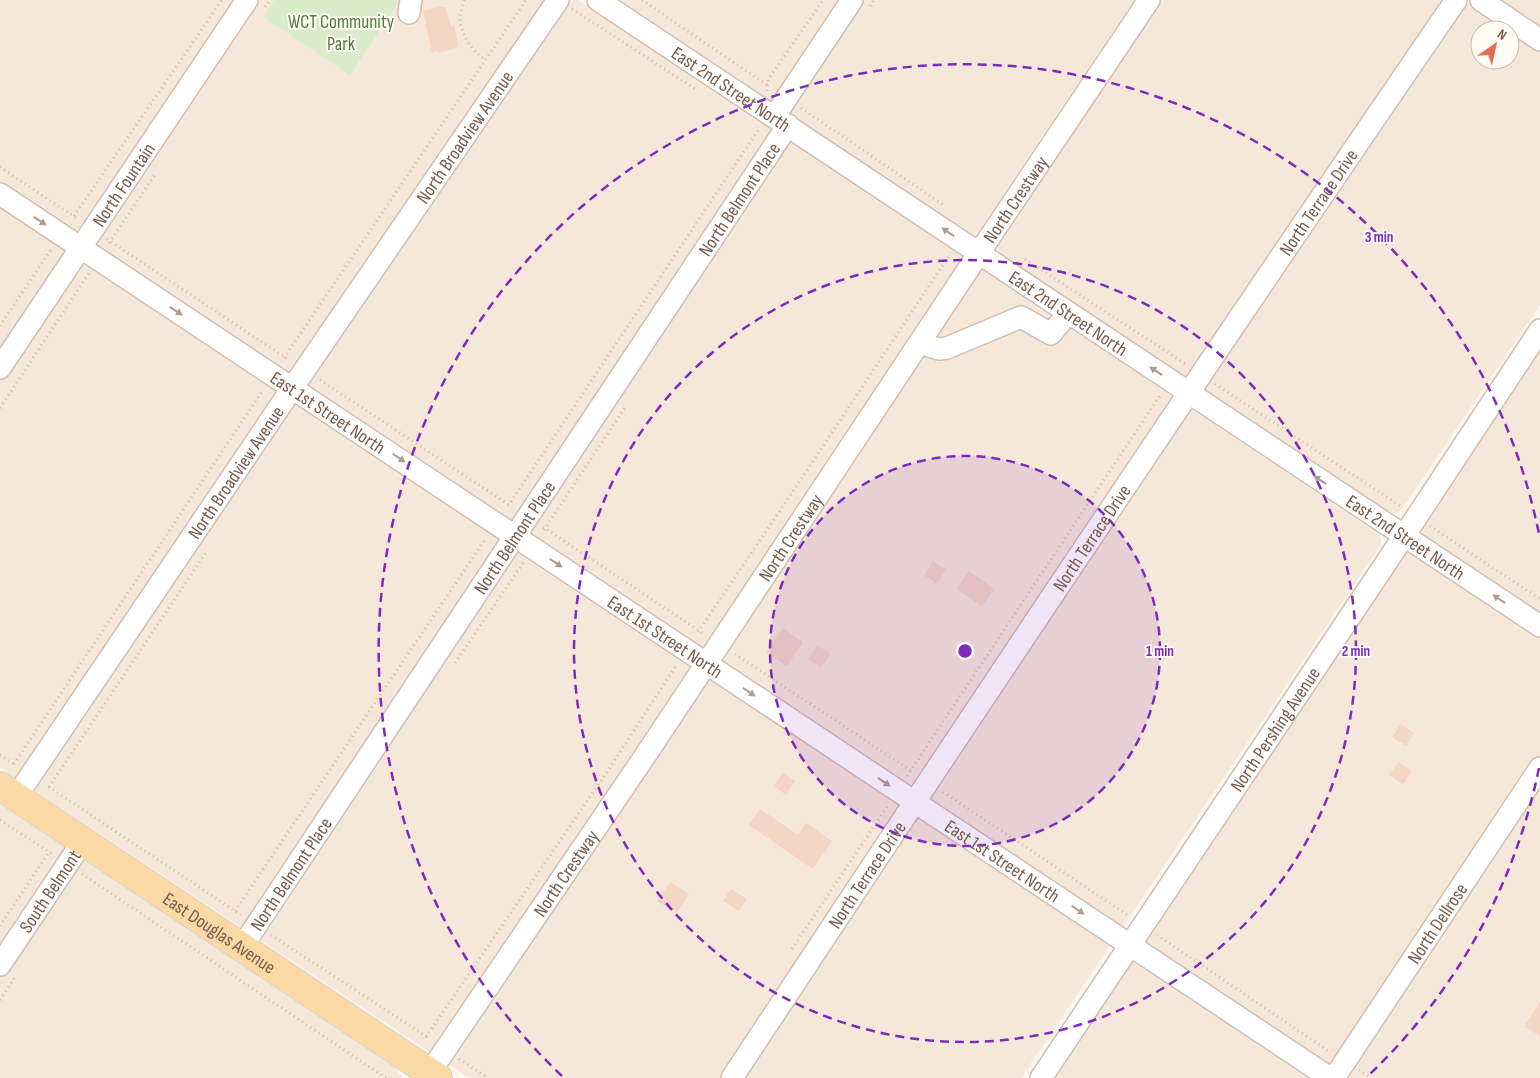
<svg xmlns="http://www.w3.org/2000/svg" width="1540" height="1078" viewBox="0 0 1540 1078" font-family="'Sofia Sans Condensed',sans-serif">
<rect width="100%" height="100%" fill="#fdf6ec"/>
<g fill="#f5e8da">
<polygon points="0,0 578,0 1377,533 1381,538 1380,546 1021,1078 469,1078 0,768"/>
<polygon points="618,0 1134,0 978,232 973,234 964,233"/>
<polygon points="1156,0 1462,0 1508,30 1480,30 1480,60 1510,60 1510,32 1540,52 1540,305 1402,509 1396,513 1389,513 1002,256 997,248 997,240"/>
<polygon points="1501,0 1540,0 1540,26"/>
<polygon points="1540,343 1540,1078 1350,1078 1245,1008 1233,1028 1310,1078 1048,1078"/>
<polygon points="0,804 393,1064 402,1078 0,1078"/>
</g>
<polygon fill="#d8ecc9" points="274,0 400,0 350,75 263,17"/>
<g fill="#f3d5c3">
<polygon points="441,6 441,7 446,7 451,27 454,26 459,47 439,53 438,51 432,53 423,11"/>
<polygon points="933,561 946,570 937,584 924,575"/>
<polygon points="969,571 994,589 982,606 956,589"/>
<polygon points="783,628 803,642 787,666 766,652"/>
<polygon points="817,645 831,654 821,668 808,659"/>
<polygon points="1401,724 1414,733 1406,746 1392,737"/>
<polygon points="1398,762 1412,771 1403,784 1389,775"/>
<polygon points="783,773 795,781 786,795 774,786"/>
<polygon points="760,809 798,835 806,823 832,841 813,869 749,825"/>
<polygon points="670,882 689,894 676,913 657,901"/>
<polygon points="731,889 747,899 739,911 723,901"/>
<polygon points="1540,1002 1540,1036 1524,1026"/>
</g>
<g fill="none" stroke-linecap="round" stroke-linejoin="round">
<g stroke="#d1beb0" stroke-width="24">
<g id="minor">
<path id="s1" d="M598,0L1540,626"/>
<polyline points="1481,0 1540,40"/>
<polyline points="409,13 411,0"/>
<polyline points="774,117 852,0"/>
<path id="s2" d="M0,194L1330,1078"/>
<polyline points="919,343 939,349 947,348 1021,317 1051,334 1068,313"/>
<path id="s3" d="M0,368L247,0"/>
<path id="s4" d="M16,797L293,387L558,0"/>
<path id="s5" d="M242,947L788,125"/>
<path id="s6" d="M0,965L83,841"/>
<path id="s7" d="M426,1078L647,753L979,253L1149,0"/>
<path id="s8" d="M732,1078C970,717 1211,357 1456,0"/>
<path id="s9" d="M1041,1078L1404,536L1540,330"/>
<path id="s10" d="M1334,1078L1540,768"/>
</g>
</g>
<g stroke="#dad1cd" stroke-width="30">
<g id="major">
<path id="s11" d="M0,786L438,1078"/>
</g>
</g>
<g stroke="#d9b8a5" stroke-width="3" stroke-dasharray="1 4" stroke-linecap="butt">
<path d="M464,0C463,5 460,11 460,16C459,32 472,51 485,60"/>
<polyline points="642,0 767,85"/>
<polyline points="870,6 874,0"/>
<polyline points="265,7 270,0"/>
<polyline points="572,9 697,90"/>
<polyline points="767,91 768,80 823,0"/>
<polyline points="801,108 945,206"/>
<polyline points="0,167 79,220"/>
<polyline points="74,216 222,0"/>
<polyline points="107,239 289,360"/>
<polyline points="109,243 156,173"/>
<polyline points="1025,259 1187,365"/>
<polyline points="0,326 52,248"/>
<polyline points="284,358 526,0"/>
<polyline points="320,380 512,507"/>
<polyline points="1215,384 1402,507"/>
<polyline points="0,408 89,273"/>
<polyline points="508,506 759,129"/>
<polyline points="1430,526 1540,599"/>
<polyline points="543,527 704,634"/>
<polyline points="544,530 626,406"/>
<polyline points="698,632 804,475 950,254"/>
<polyline points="735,654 913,772"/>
<polyline points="455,663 523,563"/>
<polyline points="0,755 14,764"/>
<polyline points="14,764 263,390"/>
<polyline points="907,776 1161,394"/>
<polyline points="49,787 207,551"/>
<polyline points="49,787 241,915"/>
<polyline points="943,792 1129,916"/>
<polyline points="0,820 54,855"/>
<polyline points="82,874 386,1078"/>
<polyline points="235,911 486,538"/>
<polyline points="0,926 49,852"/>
<polyline points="271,935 427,1037"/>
<polyline points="1157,935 1330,1052"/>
<polyline points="792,949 889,804"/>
<polyline points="0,1000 15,977"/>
<polyline points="426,1037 611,766 677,664"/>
<polyline points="459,1059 488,1078"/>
<polyline points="1359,1070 1371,1078"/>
</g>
<use href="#minor" stroke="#fff" stroke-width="21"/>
<use href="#major" stroke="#fbd9a5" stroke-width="28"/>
</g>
<defs><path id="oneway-solid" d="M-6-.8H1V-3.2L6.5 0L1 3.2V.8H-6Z" transform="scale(1.25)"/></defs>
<g fill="#af9d94">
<use href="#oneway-solid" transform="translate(40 221) rotate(34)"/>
<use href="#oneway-solid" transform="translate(948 232) rotate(-146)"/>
<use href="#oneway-solid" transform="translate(176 311) rotate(33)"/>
<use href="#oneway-solid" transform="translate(1156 371) rotate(-146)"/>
<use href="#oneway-solid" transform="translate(399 458) rotate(34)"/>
<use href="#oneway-solid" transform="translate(1320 480) rotate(-146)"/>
<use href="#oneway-solid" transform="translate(556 563) rotate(34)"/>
<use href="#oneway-solid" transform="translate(1499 599) rotate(-146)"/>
<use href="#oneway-solid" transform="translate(749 692) rotate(34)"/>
<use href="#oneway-solid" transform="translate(884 782) rotate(34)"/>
<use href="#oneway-solid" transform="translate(1078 910) rotate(34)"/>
</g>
<circle cx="965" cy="651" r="195" fill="#7b2cbf" fill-opacity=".12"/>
<g fill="none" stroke="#7b2cbf" stroke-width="2.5" stroke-dasharray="9 6">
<circle cx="965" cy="651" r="195"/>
<circle cx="965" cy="651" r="391"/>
<path d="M1539 768A586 586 0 0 1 1368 1076M562 1076A586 586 0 1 1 1539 534"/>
</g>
<g text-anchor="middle" stroke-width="4" stroke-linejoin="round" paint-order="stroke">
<g font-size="19" fill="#537a41" stroke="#fffaf3">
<text x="341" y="28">WCT Community<tspan x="341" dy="22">Park</tspan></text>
</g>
<g font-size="19" fill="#7a5c4d" stroke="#fffaf3">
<text dy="7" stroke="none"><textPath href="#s1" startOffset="160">East 2nd Street North</textPath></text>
<text dy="7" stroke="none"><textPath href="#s4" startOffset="798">North Broadview Avenue</textPath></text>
<text dy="7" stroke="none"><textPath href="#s3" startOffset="221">North Fountain</textPath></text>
<text dy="7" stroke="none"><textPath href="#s5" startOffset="898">North Belmont Place</textPath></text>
<text dy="7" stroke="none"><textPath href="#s7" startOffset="1058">North Crestway</textPath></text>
<text dy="7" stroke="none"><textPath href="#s8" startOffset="1054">North Terrace Drive</textPath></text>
<text dy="7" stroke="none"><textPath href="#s1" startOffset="565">East 2nd Street North</textPath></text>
<text dy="7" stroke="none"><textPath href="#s2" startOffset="394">East 1st Street North</textPath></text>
<text dy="7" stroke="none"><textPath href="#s4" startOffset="392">North Broadview Avenue</textPath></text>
<text dy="7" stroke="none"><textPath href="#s5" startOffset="492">North Belmont Place</textPath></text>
<text dy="7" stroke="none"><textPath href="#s7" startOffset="652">North Crestway</textPath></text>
<text dy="7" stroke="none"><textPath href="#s8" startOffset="649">North Terrace Drive</textPath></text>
<text dy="7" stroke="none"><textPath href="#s1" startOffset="970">East 2nd Street North</textPath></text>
<text dy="7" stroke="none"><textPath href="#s2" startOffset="799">East 1st Street North</textPath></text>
<text dy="7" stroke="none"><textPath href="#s9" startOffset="420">North Pershing Avenue</textPath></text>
<text dy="7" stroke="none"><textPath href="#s2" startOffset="1204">East 1st Street North</textPath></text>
<text dy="7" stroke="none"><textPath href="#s5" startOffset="88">North Belmont Place</textPath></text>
<text dy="7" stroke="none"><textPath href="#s7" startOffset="248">North Crestway</textPath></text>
<text dy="7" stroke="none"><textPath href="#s8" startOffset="244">North Terrace Drive</textPath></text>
<text dy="7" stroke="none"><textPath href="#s6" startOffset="89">South Belmont</textPath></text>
<text dy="7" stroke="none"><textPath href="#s10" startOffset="186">North Dellrose</textPath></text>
<text dy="7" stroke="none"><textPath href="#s11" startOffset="264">East Douglas Avenue</textPath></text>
</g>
</g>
<circle cx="965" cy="651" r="8" fill="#7b2cbf" stroke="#fffaf3" stroke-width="2.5"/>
<g font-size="15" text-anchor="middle" font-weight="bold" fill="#7b2cbf" stroke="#fffaf3" stroke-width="4" stroke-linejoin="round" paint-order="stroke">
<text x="1379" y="242">3 min</text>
<text x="1160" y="656">1 min</text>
<text x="1356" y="656">2 min</text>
</g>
<g transform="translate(1495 45) rotate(34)"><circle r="24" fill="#fffaf3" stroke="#cabbb1"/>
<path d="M0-4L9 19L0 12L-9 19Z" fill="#e76f51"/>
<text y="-8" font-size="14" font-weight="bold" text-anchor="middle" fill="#7a5c4d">N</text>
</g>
</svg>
